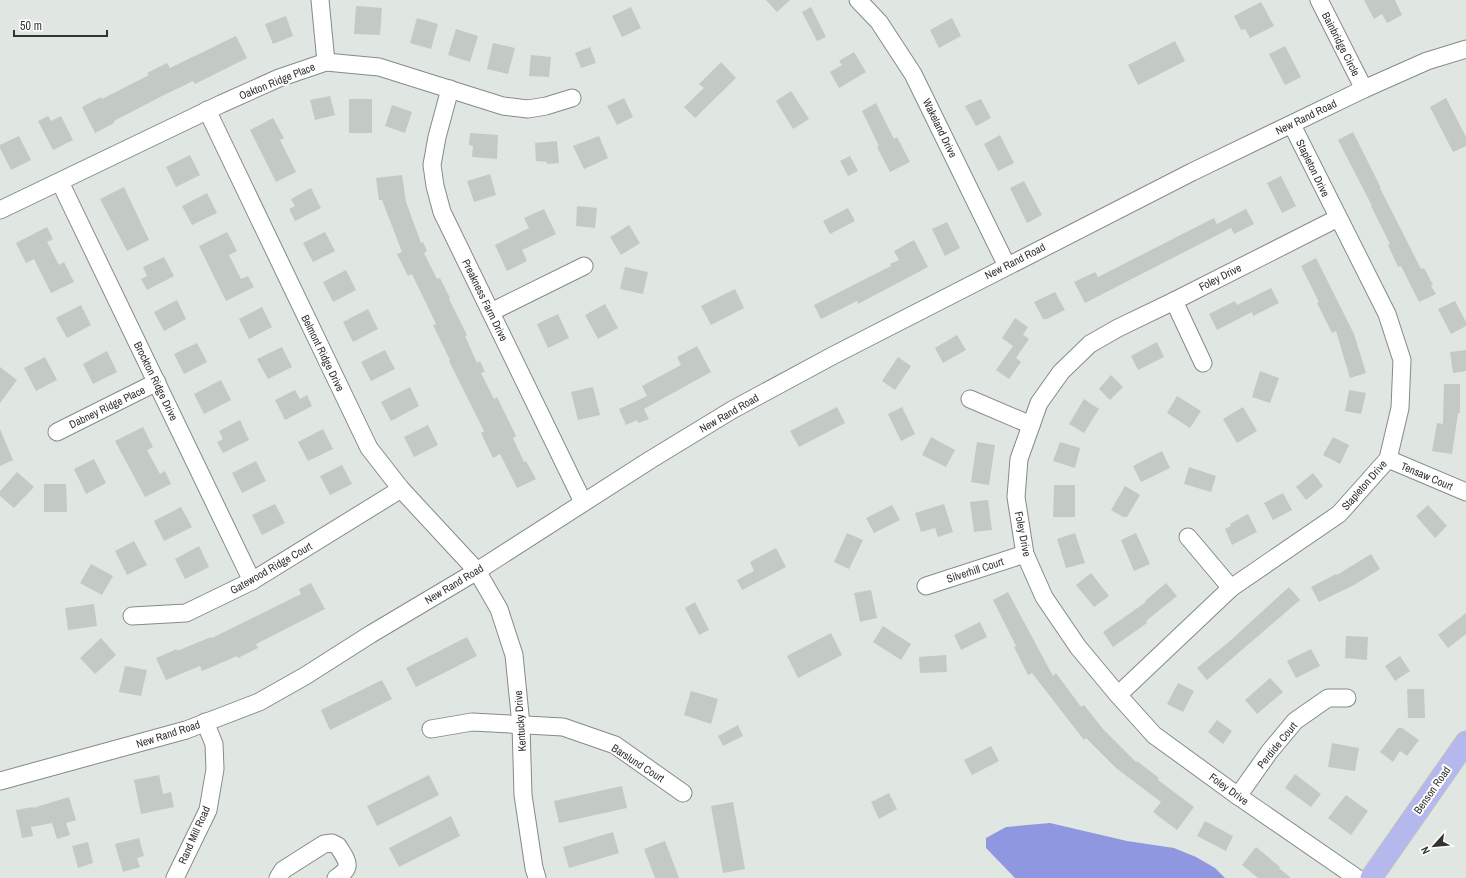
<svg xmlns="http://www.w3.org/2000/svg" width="1466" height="878" viewBox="0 0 1466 878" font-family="'Archivo Narrow',sans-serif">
<rect width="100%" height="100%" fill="#e0e6e1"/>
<polygon fill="#9097e1" points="1050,823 1127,841 1174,848 1196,857 1215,868 1225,878 1015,878 986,848 986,838 1006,827"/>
<g fill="#c3c9c4">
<polygon points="766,0 790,0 777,12"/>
<polygon points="1364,0 1395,0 1402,15 1387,23 1382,14 1374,19"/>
<polygon points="1261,2 1274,26 1250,38 1245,29 1241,30 1234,16"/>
<polygon points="356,6 382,8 380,35 354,34"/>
<polygon points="631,7 641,28 622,37 612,16"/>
<polygon points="811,7 826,37 817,41 802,12"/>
<polygon points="286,16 293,36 273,44 265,24"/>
<polygon points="417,18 438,24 431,49 410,43"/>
<polygon points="952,18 961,36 939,48 930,30"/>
<polygon points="456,29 478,36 470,62 448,55"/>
<polygon points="236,36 247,58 195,84 193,81 160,97 114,121 114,123 95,133 82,107 101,97 102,99 149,75 147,73 167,63 170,68"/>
<polygon points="1175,41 1185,61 1138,85 1128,65"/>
<polygon points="493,43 515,48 508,74 487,69"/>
<polygon points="1285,46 1301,77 1285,85 1269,54"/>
<polygon points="590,47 596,63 581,68 575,53"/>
<polygon points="854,52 866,72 839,88 830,72 842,65 839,61"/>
<polygon points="531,55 551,57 549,77 529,76"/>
<polygon points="721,62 736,78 695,118 684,107 704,88 699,84"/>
<polygon points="791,91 809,119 793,129 776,101"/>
<polygon points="330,96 335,115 315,120 310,100"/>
<polygon points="624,98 633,117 617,125 607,106"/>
<polygon points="1446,98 1466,137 1466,146 1453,152 1430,107"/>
<rect x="349" y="99" width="23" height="34"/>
<polygon points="981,99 991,118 976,126 965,106"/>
<polygon points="876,103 894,139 897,137 910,162 890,172 877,147 879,146 862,111"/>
<polygon points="392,105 412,112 405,133 385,126"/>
<polygon points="48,116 51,121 61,116 73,140 53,150 38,121"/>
<polygon points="273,118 284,138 280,140 296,172 276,182 250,130"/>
<polygon points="1353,132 1381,188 1380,188 1421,269 1424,268 1433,285 1431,286 1436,294 1419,302 1401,266 1398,267 1388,245 1390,244 1371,206 1372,206 1338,140"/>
<polygon points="470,133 498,135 497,159 472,157 473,146 469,145"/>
<polygon points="1000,135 1014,163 998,171 984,144"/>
<polygon points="19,136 31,160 11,170 0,148 0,145"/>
<polygon points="599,136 608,158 584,169 573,146"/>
<polygon points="557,141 559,163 547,164 547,162 536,161 535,143"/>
<polygon points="190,155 200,175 176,187 166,167"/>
<polygon points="850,156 858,171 848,176 840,161"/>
<polygon points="490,174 496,195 474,202 467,181"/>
<polygon points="402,175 406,202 421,243 423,242 427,251 424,253 437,279 440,278 450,298 449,299 467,335 465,336 477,363 480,361 485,372 481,373 494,399 497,397 516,436 513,438 524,462 526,461 536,479 517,488 500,454 493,458 481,433 484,431 449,361 450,360 433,325 436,324 412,274 408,276 397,254 402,252 382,200 379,200 376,178"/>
<polygon points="1281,176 1296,206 1282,213 1267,183"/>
<polygon points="1024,181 1042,215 1027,223 1010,188"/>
<polygon points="124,187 149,240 127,251 100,199"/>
<polygon points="311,188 321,208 295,221 289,209 295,206 291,199"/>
<polygon points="207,193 217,213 192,225 182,206"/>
<polygon points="577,206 597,208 595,228 576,226"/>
<polygon points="848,208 855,221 830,234 823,221"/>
<polygon points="544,209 556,234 522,250 527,261 507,271 495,245 529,228 524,218"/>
<polygon points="1246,209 1254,224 1234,234 1231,228 1085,303 1074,282 1095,272 1098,277 1214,218 1217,224"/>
<polygon points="947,222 960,248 945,256 932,229"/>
<polygon points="629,225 640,243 621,255 610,237"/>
<polygon points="47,227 53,239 47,242 59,265 64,262 74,282 51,293 34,259 26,263 16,243"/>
<polygon points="227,232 237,251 229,255 241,279 248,276 254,287 226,301 199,246"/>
<polygon points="325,232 335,251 313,262 303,243"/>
<polygon points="914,240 928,267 858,304 857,301 821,319 814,305 891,266 890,264 899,260 894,251"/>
<polygon points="164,257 174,276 147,290 141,279 147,276 143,267"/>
<polygon points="1316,258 1354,334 1366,373 1350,378 1336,331 1332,333 1317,303 1319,302 1301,266"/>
<polygon points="625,267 648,272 643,294 620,289"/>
<polygon points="346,270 356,290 333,302 323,282"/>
<polygon points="1271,288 1279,303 1253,316 1252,312 1217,330 1209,314 1235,301 1237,305"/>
<polygon points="735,289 744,308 711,325 701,306"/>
<polygon points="1055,292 1065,310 1047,319 1043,319 1034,302"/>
<polygon points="177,300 186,319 164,331 154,312"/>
<polygon points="1455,301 1466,322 1466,326 1451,334 1438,309"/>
<polygon points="605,304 618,328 598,339 585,315"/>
<polygon points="81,305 91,325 67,338 56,318"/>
<polygon points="262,307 272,327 249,339 239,319"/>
<polygon points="368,309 378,329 353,342 343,322"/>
<polygon points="558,314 569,338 548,348 537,324"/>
<polygon points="1015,318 1028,327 1023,335 1029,339 1016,358 1021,362 1009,379 996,370 1013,346 1002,338"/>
<polygon points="957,335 966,350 943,363 935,348"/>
<polygon points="1157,342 1164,357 1138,370 1131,356"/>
<polygon points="197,343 207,362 184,374 174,354"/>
<polygon points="697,346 711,372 644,409 649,419 638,423 637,420 626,425 619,409 647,396 642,386 681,365 677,357"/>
<polygon points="282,347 292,367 268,379 257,359"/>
<polygon points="385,350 395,369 371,381 361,362"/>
<polygon points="1466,350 1466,371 1453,373 1450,352"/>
<polygon points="107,351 117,372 93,384 83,364"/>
<polygon points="45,357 57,380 36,391 24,368"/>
<polygon points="898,357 911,366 895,390 882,381"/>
<polygon points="0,367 17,380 0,403"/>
<polygon points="1260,371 1279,378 1270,403 1252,397"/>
<polygon points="1111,375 1123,387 1110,400 1099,389"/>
<polygon points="221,380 231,400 204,414 194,394"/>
<polygon points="1444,384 1460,384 1460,413 1458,413 1452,454 1432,451 1437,423 1443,424"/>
<polygon points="410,387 419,406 391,421 381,402"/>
<polygon points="593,387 600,415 578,420 571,392"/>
<polygon points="295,390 300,399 307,395 312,406 285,420 275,400"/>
<polygon points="1349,390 1366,393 1361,414 1345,411"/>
<polygon points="1177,396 1201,411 1190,428 1167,413"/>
<polygon points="1084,399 1099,409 1084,433 1069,424"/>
<polygon points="837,407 845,423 799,447 790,431"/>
<polygon points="902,407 915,434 901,441 888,414"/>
<polygon points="1243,407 1257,431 1237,443 1223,419"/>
<polygon points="240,420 249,440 223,453 217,442 223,439 219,431"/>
<polygon points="428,425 438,445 414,457 404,437"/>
<polygon points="143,427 153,447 147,450 160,474 165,471 171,484 145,497 115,441"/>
<polygon points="0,429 13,460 0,466"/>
<polygon points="323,429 333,449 308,461 298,442"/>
<polygon points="931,437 955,450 946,467 922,455"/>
<polygon points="1333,437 1349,445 1340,464 1323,455"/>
<polygon points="977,442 995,445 989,485 971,482"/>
<polygon points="1060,442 1080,448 1075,468 1053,461"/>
<polygon points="1162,451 1170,468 1141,482 1133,466"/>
<polygon points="94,459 106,483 86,494 74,469"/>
<polygon points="256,461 266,481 242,493 232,473"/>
<polygon points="342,465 352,484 330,495 320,476"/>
<polygon points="1189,467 1216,476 1211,492 1184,484"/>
<polygon points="17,472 34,487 14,508 0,496 0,491"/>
<polygon points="1313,473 1323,486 1306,500 1296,487"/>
<polygon points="44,484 66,484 67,512 44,512"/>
<polygon points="1054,485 1075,485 1075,517 1053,517"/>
<polygon points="1125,486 1140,495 1127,517 1123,517 1111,510"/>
<polygon points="1283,493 1292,510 1273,520 1264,503"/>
<polygon points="988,500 992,530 974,532 970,502"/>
<polygon points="275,504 285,523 262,535 252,515"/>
<polygon points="944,504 953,532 938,537 935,528 921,532 915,513"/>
<polygon points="892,505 900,520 874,533 866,518"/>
<polygon points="1428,505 1447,526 1435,538 1416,516"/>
<polygon points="181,507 192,527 164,541 154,521"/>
<polygon points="1248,514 1257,532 1232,545 1225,529 1231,526 1230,524"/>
<polygon points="847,533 863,540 849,569 834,562"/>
<polygon points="1075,533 1085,563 1066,568 1057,539"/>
<polygon points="1136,533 1150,564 1134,571 1121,540"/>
<polygon points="134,541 147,565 127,575 115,551"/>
<polygon points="199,546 209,567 185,579 175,559"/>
<polygon points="776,548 786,567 742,590 737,580 754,571 750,562"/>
<polygon points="1371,554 1380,569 1354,585 1319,602 1311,587 1336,574 1337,575"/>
<polygon points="91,564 113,576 102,595 80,583"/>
<polygon points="1091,573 1109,596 1094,607 1076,585"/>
<polygon points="311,583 325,609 256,644 258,648 238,658 237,656 202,671 200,666 166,680 156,658 177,649 177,651 211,637 212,638 301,594 299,589"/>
<polygon points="1166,583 1177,596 1146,621 1147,623 1113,647 1103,632 1146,602 1145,601"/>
<polygon points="1289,587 1300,600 1207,680 1197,668 1231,640"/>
<polygon points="871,590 877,618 860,622 854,593"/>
<polygon points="1008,592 1053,676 1056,673 1081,707 1084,705 1103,729 1136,762 1137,761 1159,778 1158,780 1194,807 1177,830 1153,812 1161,802 1116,768 1086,738 1084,740 1032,673 1028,675 1014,647 1016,646 993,600"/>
<polygon points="695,602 709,630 699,635 685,608"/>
<polygon points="94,604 97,626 68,630 65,608"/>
<polygon points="1466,613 1466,634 1448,648 1438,635"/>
<polygon points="980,622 987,637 961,650 954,635"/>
<polygon points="883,626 911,644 901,660 873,642"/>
<polygon points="831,633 842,655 798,678 787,656"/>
<polygon points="1346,636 1368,637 1367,660 1345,658"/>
<polygon points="467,637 477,656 416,687 406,668"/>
<polygon points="101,638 116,655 95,674 80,658"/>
<polygon points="1311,649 1320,666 1296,678 1287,661"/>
<polygon points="946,655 947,672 920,673 919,657"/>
<polygon points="1400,656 1410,671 1395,681 1385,666"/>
<polygon points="125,666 147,670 141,696 119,692"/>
<polygon points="1270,678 1283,692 1257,714 1245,700"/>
<polygon points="382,680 392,699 330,730 321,710"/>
<polygon points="1178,683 1194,691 1183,712 1167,704"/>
<polygon points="1407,689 1424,689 1425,718 1408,718"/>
<polygon points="691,691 718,699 711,724 684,715"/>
<polygon points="1217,720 1232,731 1223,744 1208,732"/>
<polygon points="738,725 743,736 723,746 718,736"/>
<polygon points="1398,728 1402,728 1419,740 1407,756 1400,751 1393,762 1380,752"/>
<polygon points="1332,743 1359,748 1355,771 1328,767"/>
<polygon points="991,746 999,761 972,775 964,760"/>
<polygon points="1295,774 1321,794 1311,807 1285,788"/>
<polygon points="159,775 163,794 171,792 174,807 141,814 134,780"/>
<polygon points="429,775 439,795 377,826 367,806"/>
<polygon points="622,786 627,808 559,823 554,801"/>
<polygon points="889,793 897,809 879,819 871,802"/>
<polygon points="1346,795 1368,811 1351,835 1328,818"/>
<polygon points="69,797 76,820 66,823 70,835 57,839 52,823 31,827 33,836 22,838 16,810 33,807 33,808"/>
<polygon points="733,802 745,869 723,873 711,806"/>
<polygon points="451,816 460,836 399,867 389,848"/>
<polygon points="1205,821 1233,836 1226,851 1197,836"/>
<polygon points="613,832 619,853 569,868 563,847"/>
<polygon points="139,838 144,856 137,858 140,867 123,872 115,844"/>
<polygon points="665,841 679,878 655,878 644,849"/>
<polygon points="88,842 93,863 78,868 72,846"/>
<polygon points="1256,847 1280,867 1279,868 1291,878 1258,878 1242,865"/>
</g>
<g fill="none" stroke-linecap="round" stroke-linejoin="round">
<g stroke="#868b87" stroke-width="19">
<g id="minor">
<polyline points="320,0 326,62"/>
<polyline points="858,0 879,22 913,74 1007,266"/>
<polyline points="1319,0 1364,89"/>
<polyline points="450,89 437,137 432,165 435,186 442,212 583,502"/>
<polyline points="207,110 369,448 401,489 477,571 499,609 514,655 521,725 523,795 534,868 537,878"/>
<polyline points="60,182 252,581"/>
<polyline points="0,210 221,104 279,78 326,62 379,67 503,106 528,109 546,106 572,98"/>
<polyline points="1338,218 1174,301 1118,328 1090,344 1061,372 1039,403 1019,459 1016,497 1025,554 1044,597 1078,647 1118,695 1154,735 1238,796 1357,878"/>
<polyline points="1174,301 1203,363"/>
<polyline points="491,312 584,266"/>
<polyline points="970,399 1031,425"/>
<polyline points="57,432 157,382"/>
<polyline points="1388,459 1466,492"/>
<polyline points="1188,537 1231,588"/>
<polyline points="926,586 1025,554"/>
<polyline points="132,616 186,613 252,581 401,489"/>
<polyline points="1118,695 1231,588 1339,514 1388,459 1400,408 1402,360 1387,314 1292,125"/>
<polyline points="431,729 472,722 563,727 615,745 683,793"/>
<polyline points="0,781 186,730 259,702 305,676 371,634 477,571 650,460 732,410 834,355 1192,172 1364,89 1427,61 1466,49"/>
<polyline points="1238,796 1270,751 1295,721 1328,698 1347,698"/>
<polyline points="175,878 208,810 215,769 214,744 205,722"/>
<path d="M278,878L283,870L324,844L332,843L338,846C347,861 354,867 336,878"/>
</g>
</g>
<g stroke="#c2c2c2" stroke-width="23">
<polyline id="major" points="1371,878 1466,742"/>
</g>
<use href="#minor" stroke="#fff" stroke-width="17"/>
<use href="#major" stroke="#b4b8ed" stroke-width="21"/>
</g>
<g text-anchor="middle" stroke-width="4" stroke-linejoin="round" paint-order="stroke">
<g font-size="11" fill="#323432" stroke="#fff">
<text transform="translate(1341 44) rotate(63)" y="4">Bainbridge Circle</text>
<text transform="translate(277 81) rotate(-22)" y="4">Oakton Ridge Place</text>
<text transform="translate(1306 117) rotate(-26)" y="4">New Rand Road</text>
<text transform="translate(940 128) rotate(64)" y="4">Wakeland Drive</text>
<text transform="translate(1313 168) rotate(64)" y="4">Stapleton Drive</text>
<text transform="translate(1015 261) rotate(-27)" y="4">New Rand Road</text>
<text transform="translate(1220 277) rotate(-27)" y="4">Foley Drive</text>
<text transform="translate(485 300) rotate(64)" y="4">Preakness Farm Drive</text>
<text transform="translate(323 353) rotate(64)" y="4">Belmont Ridge Drive</text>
<text transform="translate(156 381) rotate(64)" y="4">Brockton Ridge Drive</text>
<text transform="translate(107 407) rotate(-26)" y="4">Dabney Ridge Place</text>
<text transform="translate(729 413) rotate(-30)" y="4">New Rand Road</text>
<text transform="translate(1427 476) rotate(23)" y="4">Tensaw Court</text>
<text transform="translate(1364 485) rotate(-49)" y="4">Stapleton Drive</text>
<text transform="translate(1023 534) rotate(79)" y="4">Foley Drive</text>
<text transform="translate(271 568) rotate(-30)" y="4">Gatewood Ridge Court</text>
<text transform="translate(975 570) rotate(-18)" y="4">Silverhill Court</text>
<text transform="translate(454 584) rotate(-31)" y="4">New Rand Road</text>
<text transform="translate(520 721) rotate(-94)" y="4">Kentucky Drive</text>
<text transform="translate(168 734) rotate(-18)" y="4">New Rand Road</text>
<text transform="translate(1277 745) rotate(-51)" y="4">Perdide Court</text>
<text transform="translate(638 763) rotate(33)" y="4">Barslund Court</text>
<text transform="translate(1229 789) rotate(36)" y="4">Foley Drive</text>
<text transform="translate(1432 790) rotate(-55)" y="4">Benson Road</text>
<text transform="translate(194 835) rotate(-66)" y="4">Rand Mill Road</text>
</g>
</g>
<g transform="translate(1434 846) rotate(243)" stroke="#ffffff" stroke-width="3" paint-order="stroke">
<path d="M0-3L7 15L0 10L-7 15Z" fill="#323432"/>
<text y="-6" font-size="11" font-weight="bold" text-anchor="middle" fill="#323432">N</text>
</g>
<path d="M14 30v6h93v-6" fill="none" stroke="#323432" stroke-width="2"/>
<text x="20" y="30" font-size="12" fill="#323432" stroke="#ffffff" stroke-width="3" paint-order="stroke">50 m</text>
</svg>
